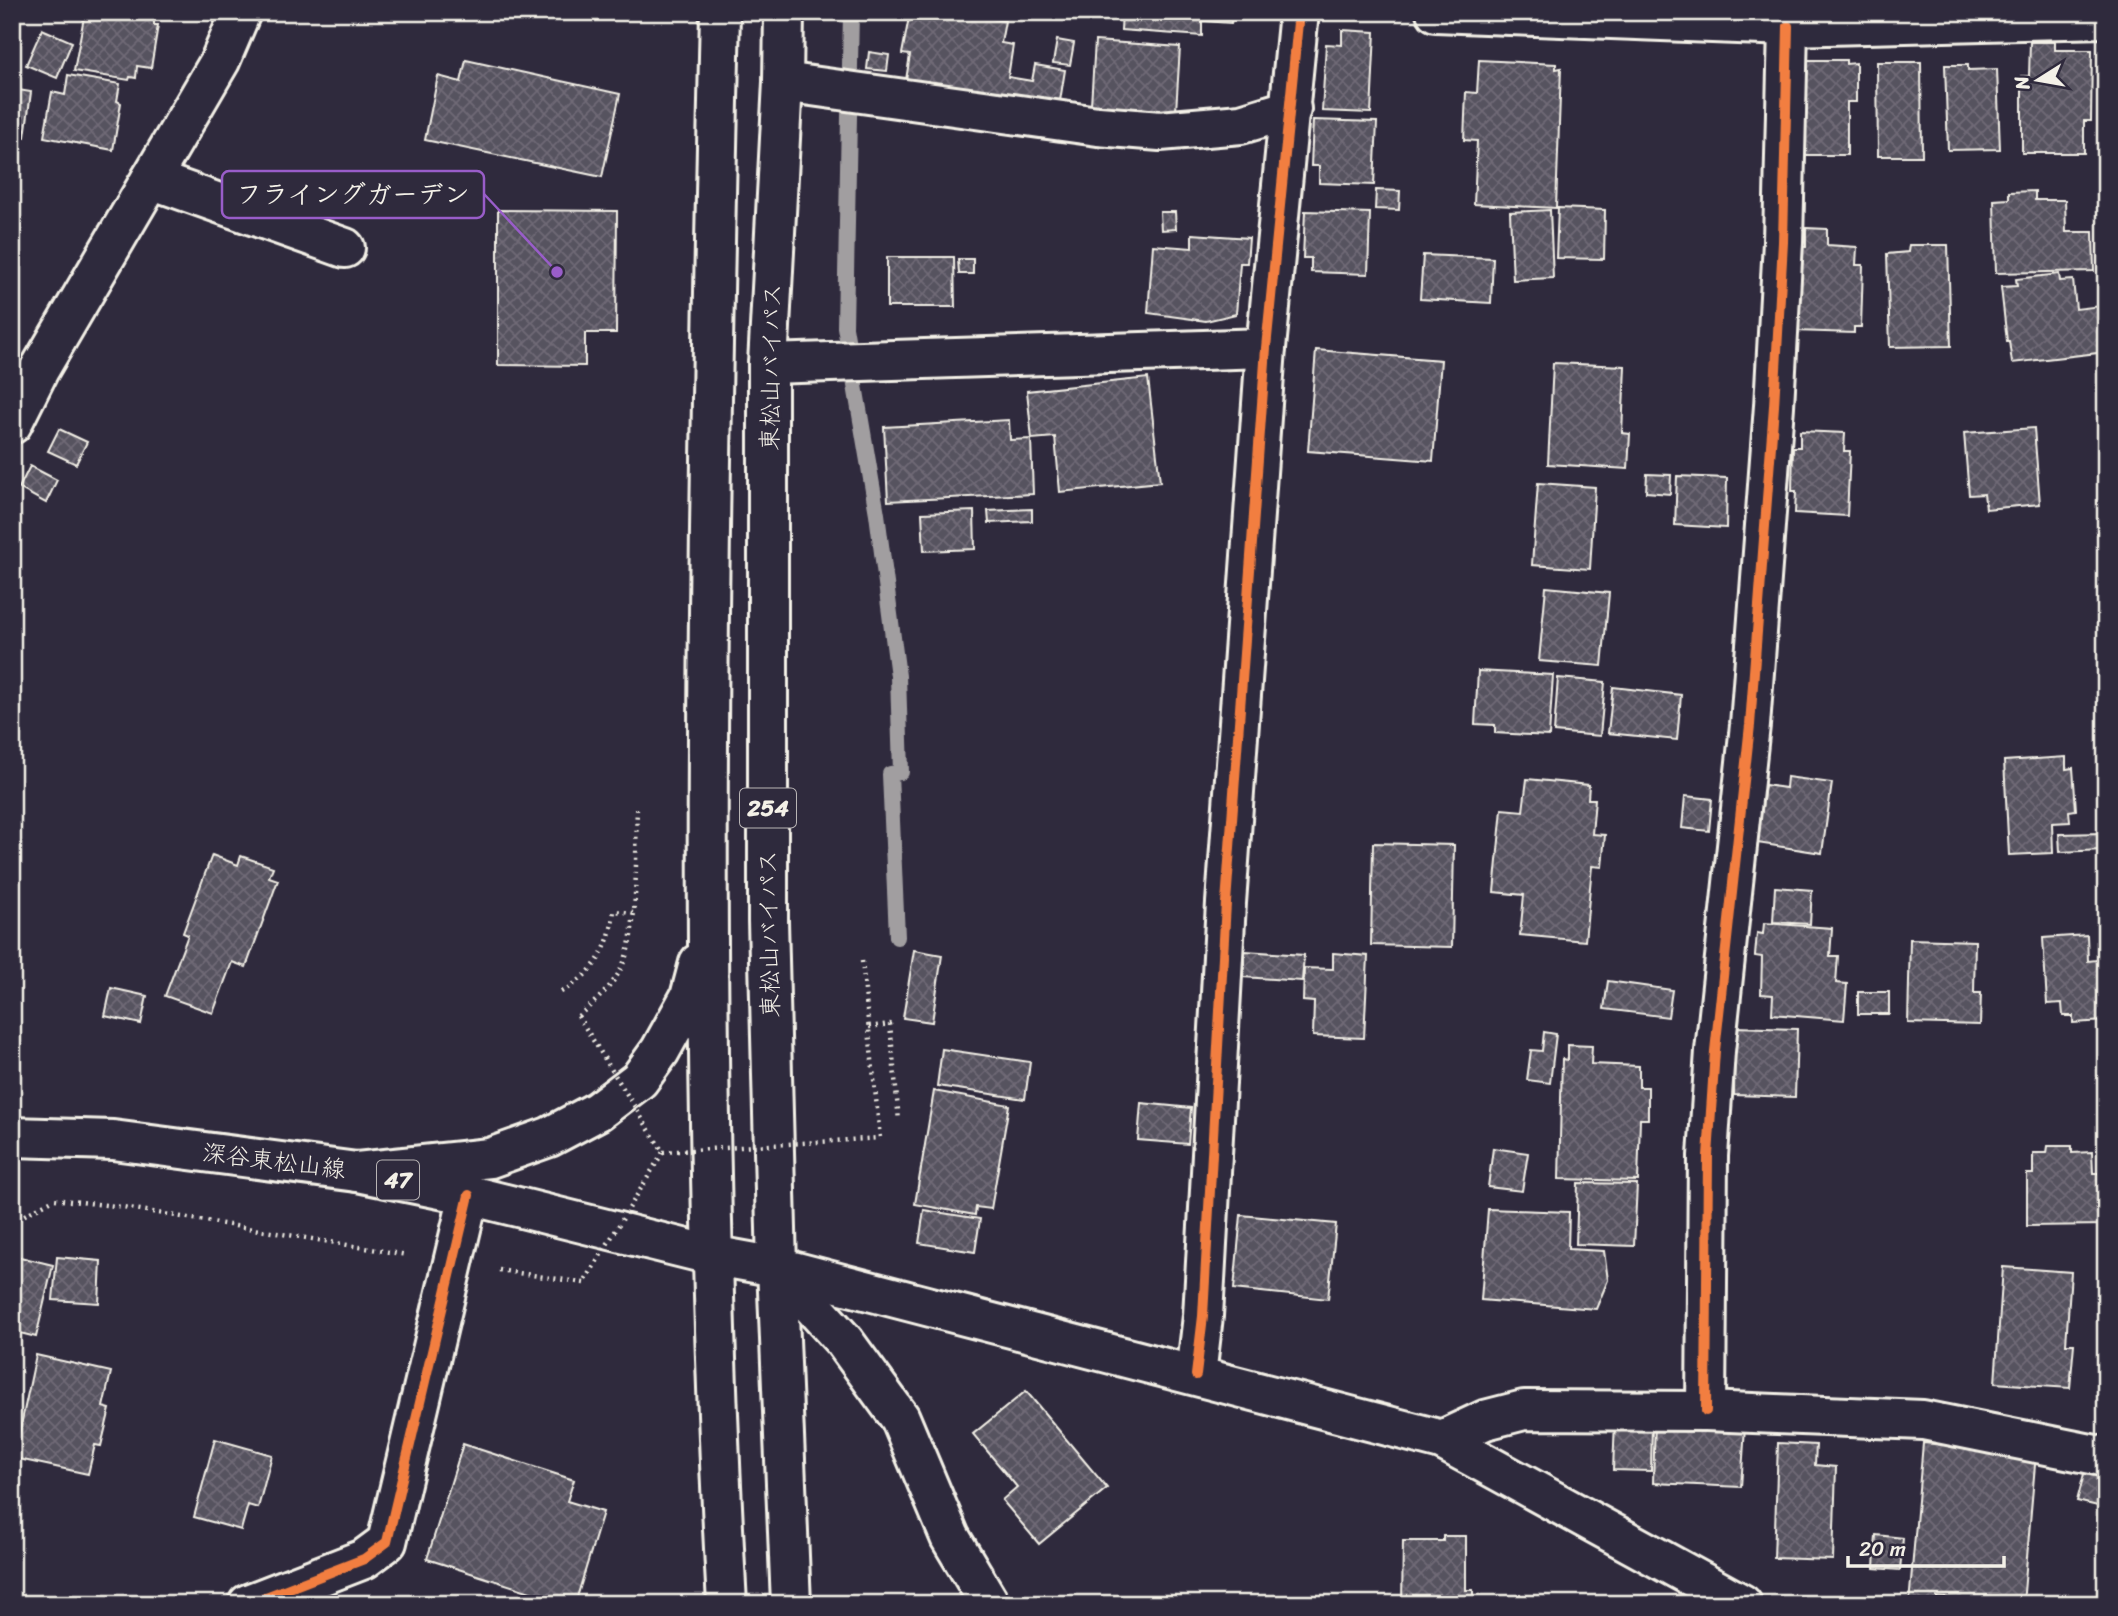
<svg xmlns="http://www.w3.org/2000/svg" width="2118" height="1616" viewBox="0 0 2118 1616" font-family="Sriracha,'Klee One',sans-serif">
<defs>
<pattern id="building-cross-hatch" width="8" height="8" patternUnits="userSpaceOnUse" patternTransform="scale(1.75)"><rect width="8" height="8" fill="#56525f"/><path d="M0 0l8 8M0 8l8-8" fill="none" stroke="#6f6b76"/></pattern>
</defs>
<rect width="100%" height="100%" fill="#2f2a3d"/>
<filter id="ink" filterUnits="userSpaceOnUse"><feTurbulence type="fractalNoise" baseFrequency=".0143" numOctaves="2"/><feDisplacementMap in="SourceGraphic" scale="14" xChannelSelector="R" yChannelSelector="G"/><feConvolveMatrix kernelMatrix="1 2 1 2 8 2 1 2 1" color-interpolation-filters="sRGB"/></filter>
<g filter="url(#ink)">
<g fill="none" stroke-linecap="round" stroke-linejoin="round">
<polyline stroke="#a19ea0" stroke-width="16" points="851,12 845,327 877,514 898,676 901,772 890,774 897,937"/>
</g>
<g fill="url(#building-cross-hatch)" stroke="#f4f1e8" stroke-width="2">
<polygon points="12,12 20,12 16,43 12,42"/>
<polygon points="98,12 154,20 154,25 158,25 151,68 137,66 136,78 130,77 129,80 74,71 84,17 97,19"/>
<polygon points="910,12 953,12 1005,21 1001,43 1013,45 1008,77 1032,81 1035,65 1065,70 1059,107 906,80 910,55 902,54"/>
<polygon points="1122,12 1232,12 1231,23 1202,21 1202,36 1121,30"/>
<polygon points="42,29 72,42 57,78 26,65"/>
<polygon points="1342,30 1375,32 1371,113 1322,111 1326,44 1342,45"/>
<polygon points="1057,40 1074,43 1070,65 1053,63"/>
<polygon points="1095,41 1180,47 1176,111 1091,105"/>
<polygon points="2030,42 2055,42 2055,50 2092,50 2091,121 2084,121 2084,153 2022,153 2022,76 2029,76"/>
<polygon points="869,52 889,55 887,71 867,69"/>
<polygon points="466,60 620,94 602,177 425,140 438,76 461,82"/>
<polygon points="1479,60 1556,64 1556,69 1561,68 1556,208 1474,204 1477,141 1464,140 1466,92 1477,93"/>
<polygon points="1804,60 1846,60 1846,64 1856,63 1856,102 1847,102 1847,155 1804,155"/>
<polygon points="1877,62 1921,62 1922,156 1878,156"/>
<polygon points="1945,65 1968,65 1968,70 1997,69 2000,149 1948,150"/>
<polygon points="68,75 120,84 117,101 121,103 113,150 44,137 52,92 65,95"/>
<polygon points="12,89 31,92 25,137 12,136"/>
<polygon points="1313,120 1377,122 1374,185 1319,183 1319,166 1311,166"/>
<polygon points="1376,190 1400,191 1399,210 1375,209"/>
<polygon points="2035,191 2035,200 2065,200 2066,232 2093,232 2094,271 1996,273 1994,200 2009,199 2009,192"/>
<polygon points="1558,208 1605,210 1604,259 1556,258"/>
<polygon points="498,210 617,211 616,333 585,333 585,366 498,365"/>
<polygon points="1550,210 1553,278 1513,280 1510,212"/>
<polygon points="1305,211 1370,213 1368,274 1311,272 1311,258 1303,258"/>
<polygon points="1160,212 1175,212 1176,229 1161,230"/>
<polygon points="1806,228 1827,229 1827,245 1857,247 1856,265 1863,265 1861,327 1854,327 1854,333 1795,331 1798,247 1806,247"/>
<polygon points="1192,234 1249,238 1247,263 1240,263 1236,314 1206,321 1148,313 1153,245 1192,248"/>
<polygon points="1909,245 1948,245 1951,346 1890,347 1887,254 1908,252"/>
<polygon points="1423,255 1493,258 1491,303 1420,299"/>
<polygon points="887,257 954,257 955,307 887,307"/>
<polygon points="958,259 973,259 973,274 959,274"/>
<polygon points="2059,274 2060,281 2073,280 2076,309 2101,306 2106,352 2012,363 2009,341 2007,341 2001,287 2017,286 2016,279"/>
<polygon points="1316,350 1441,360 1433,461 1308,451"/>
<polygon points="1553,363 1625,366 1622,433 1630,434 1628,469 1548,464"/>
<polygon points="1148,378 1160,482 1060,492 1055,437 1032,439 1027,391"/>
<polygon points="1009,420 1010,440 1031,439 1033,494 888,501 884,427"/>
<polygon points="2034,428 2040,504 1986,509 1984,494 1969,495 1964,433"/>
<polygon points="59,429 87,442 76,464 48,451"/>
<polygon points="1800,431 1845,433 1844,451 1850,451 1847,516 1795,513 1796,491 1792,491 1793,447 1800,447"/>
<polygon points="30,466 57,480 46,503 19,488"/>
<polygon points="1647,474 1671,475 1670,494 1646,492"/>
<polygon points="1677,476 1727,478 1726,528 1675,525"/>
<polygon points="1538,483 1595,487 1590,569 1532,565"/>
<polygon points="1032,509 1032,521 989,523 988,511"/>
<polygon points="974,511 975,549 924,551 922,513"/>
<polygon points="1546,587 1609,593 1602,666 1539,661"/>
<polygon points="1478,671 1553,675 1549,736 1495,733 1495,725 1475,724"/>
<polygon points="1558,678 1605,682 1600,736 1554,732"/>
<polygon points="1613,687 1681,695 1677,740 1608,733"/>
<polygon points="2066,757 2066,769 2073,768 2076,810 2069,811 2070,822 2052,823 2053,853 2009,855 2004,761"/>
<polygon points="1787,777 1832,783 1822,853 1757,843 1765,785 1786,788"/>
<polygon points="1527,779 1589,785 1588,799 1595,799 1592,834 1605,835 1602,867 1592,866 1585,941 1520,935 1524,895 1494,892 1502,809 1523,811"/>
<polygon points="2100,795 2106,795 2106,855"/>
<polygon points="1685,796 1712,799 1709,831 1682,828"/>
<polygon points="2102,833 2103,850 2060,852 2059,834"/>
<polygon points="1373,843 1454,845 1452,947 1371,945"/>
<polygon points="212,855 238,865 241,856 273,867 269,877 278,880 246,967 232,962 213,1013 165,996 188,935 183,933"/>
<polygon points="1775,887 1812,890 1810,924 1773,922"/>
<polygon points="1764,923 1832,928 1830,956 1838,956 1836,983 1847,984 1844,1020 1772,1014 1773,995 1761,994 1762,957 1755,956 1757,933 1763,934"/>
<polygon points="2087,935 2088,961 2106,959 2106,990 2103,990 2105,1021 2073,1023 2073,1016 2063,1016 2062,1003 2047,1004 2043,938"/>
<polygon points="1910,939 1975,941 1974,993 1981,993 1980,1025 1908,1023"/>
<polygon points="914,950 942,955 932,1022 903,1018"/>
<polygon points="1245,951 1304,955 1302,981 1243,977"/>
<polygon points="1333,953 1368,956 1364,1038 1313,1036 1314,1002 1303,1001 1304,968 1333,969"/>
<polygon points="1608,981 1672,990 1668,1017 1604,1009"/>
<polygon points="111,988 147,996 141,1024 105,1016"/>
<rect x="1858" y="992" width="31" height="22"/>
<polygon points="1735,1027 1797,1029 1795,1097 1734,1095"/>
<polygon points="1544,1032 1556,1034 1550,1083 1527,1080 1531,1050 1542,1051"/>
<polygon points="1568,1045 1592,1046 1591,1064 1639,1066 1639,1087 1648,1087 1648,1119 1640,1119 1638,1181 1559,1179 1562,1059 1568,1060"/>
<polygon points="942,1049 1030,1062 1025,1099 937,1086"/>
<polygon points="934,1091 1009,1105 991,1209 976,1207 975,1215 915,1204"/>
<polygon points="1141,1103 1191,1108 1188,1144 1138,1140"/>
<polygon points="2048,1146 2072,1146 2072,1153 2092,1152 2093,1173 2106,1173 2106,1225 2027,1226 2027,1174 2033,1174 2033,1153 2047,1153"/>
<polygon points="1493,1148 1528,1153 1522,1191 1488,1187"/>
<polygon points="1578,1183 1637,1184 1634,1246 1576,1244"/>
<polygon points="1488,1209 1569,1212 1568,1249 1604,1251 1608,1280 1596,1309 1481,1300"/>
<polygon points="924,1210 980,1219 975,1252 919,1243"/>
<polygon points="1241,1215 1336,1224 1328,1299 1234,1289"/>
<polygon points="16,1256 53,1265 36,1337 12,1331 12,1272"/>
<polygon points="57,1257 101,1261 99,1303 53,1300"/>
<polygon points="2003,1267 2071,1272 2066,1344 2074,1344 2070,1388 1995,1383"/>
<polygon points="36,1355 111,1372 103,1407 110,1409 101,1446 95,1445 88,1474 14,1458"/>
<polygon points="1026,1391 1107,1488 1039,1544 1002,1500 1017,1487 973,1434"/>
<polygon points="1615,1421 1652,1423 1651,1471 1613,1470"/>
<polygon points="1655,1423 1745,1428 1741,1487 1653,1483"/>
<polygon points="215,1439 272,1455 258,1508 248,1505 241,1530 194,1517"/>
<polygon points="1778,1443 1816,1445 1815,1465 1836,1467 1833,1560 1774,1558"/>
<polygon points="1923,1443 2036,1453 2023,1604 1937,1597 1937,1604 1909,1604"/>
<polygon points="463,1444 574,1480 567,1501 603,1512 575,1604 568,1604 427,1559"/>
<polygon points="2086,1466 2106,1471 2106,1508 2077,1501"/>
<polygon points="1876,1535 1903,1538 1900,1570 1874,1568"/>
<polygon points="1443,1536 1466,1536 1466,1590 1473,1590 1473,1604 1402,1604 1403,1541 1443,1541"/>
</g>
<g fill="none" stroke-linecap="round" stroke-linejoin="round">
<g stroke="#f4f1e8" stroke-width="44">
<g id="minor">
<polyline points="1436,12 1788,26 2106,18"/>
<polyline points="783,82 1098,126 1160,131 1241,124 1291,109"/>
<polyline points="151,179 345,248"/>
<polyline points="768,364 1266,348"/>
<polyline points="12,424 39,370 220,61 241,12"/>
<polyline points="777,1267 1442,1440 1742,1604"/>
<polyline points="1196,1375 1203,1316 1226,903 1266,348 1299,12"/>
<polyline points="1706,1411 1708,1156 1715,1051 1750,725 1774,406 1783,242 1788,26"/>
<polyline points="1442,1440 1485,1420 1524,1410 1706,1411 1923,1420 2106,1457"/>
<polyline points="248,1604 364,1559 387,1542 469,1195"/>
</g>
</g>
<g stroke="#f4f1e8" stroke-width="44">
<polyline id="major" points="12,1137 113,1140 357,1172 469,1195 711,1255 777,1267"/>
</g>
<g stroke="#f4f1e8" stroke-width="44">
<g id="highway">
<path d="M720,12C708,543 697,1074 727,1604"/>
<polyline points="784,12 783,82 768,364 768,921 777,1267 791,1604"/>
<polyline points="357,1172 490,1158 549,1137 598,1111 639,1080 660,1051 690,997 699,963"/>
<polyline points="777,1267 844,1341 900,1418 950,1537 990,1604"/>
</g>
</g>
<g stroke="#f4f1e8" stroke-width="4.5" stroke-dasharray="2 5" stroke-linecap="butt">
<polyline points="862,961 880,1138"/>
<path d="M561,992C595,973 609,950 614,911L633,913"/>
<path d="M578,1016C596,1001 615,985 624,962C639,925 635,851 637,809"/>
<polyline points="869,1027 890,1024 899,1121"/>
<polyline points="12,1222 54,1199 123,1207 407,1255"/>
<polyline points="499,1270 584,1283"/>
</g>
<use href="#minor" stroke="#2f2a3d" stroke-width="38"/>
<use href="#major" stroke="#2f2a3d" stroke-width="38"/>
<use href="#highway" stroke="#2f2a3d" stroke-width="38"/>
<g stroke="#f4f1e8" stroke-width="4.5" stroke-dasharray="2 5" stroke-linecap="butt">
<polyline points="578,1016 663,1152 584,1283"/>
<polyline points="663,1152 880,1138"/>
</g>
<g stroke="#2f2a3d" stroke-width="15">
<g id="cycleway">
<polyline points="1196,1375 1203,1316 1226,903 1266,348 1299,12"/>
<polyline points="1706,1411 1708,1156 1715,1051 1750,725 1774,406 1783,242 1788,26"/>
<polyline points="248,1604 364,1559 387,1542 469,1195"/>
</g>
</g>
<use href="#cycleway" stroke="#f27e40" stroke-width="10"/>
</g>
</g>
<g text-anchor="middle" stroke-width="5" stroke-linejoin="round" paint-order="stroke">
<g fill="#2f2a3d" stroke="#b9b5b5" stroke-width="2">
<rect x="740" y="788.5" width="56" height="39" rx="5"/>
<rect x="377" y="1160.5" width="42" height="39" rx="5"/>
</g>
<g font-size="23" font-weight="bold" fill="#f4f1e8">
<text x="768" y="816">254</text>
<text x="398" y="1188">47</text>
</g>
<g font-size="24" fill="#f4f1e8" stroke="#2f2a3d">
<text transform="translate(771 367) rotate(-89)" y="8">東松山バイパス</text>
<text transform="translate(769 934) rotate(-91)" y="8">東松山バイパス</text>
<text transform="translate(274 1161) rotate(7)" y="8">深谷東松山線</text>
</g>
</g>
<path fill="none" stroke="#995dc9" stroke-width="2.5" d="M557 272L484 194"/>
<circle fill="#995dc9" stroke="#2f2a3d" stroke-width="2.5" cx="557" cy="272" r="7"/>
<rect fill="#2f2a3d" stroke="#995dc9" stroke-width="2.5" x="222" y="171" width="262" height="47" rx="7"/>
<g font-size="26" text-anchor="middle" font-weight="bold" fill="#f4f1e8">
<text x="353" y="203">フライングガーデン</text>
</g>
<rect width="2118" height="1616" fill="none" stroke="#2f2a3d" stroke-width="42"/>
<rect x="21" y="21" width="2076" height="1574" fill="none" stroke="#f4f1e8" stroke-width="2.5" filter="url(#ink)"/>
<g transform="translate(2038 80) rotate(259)" stroke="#2f2a3d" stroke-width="5" paint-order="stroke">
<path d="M0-5L12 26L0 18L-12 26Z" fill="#f4f1e8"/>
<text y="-10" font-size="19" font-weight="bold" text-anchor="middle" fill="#f4f1e8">N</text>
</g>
<path d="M1848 1556v10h156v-10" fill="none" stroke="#f4f1e8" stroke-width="3.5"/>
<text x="1859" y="1556" font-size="21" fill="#f4f1e8" stroke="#2f2a3d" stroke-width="5" paint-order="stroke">20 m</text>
</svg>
